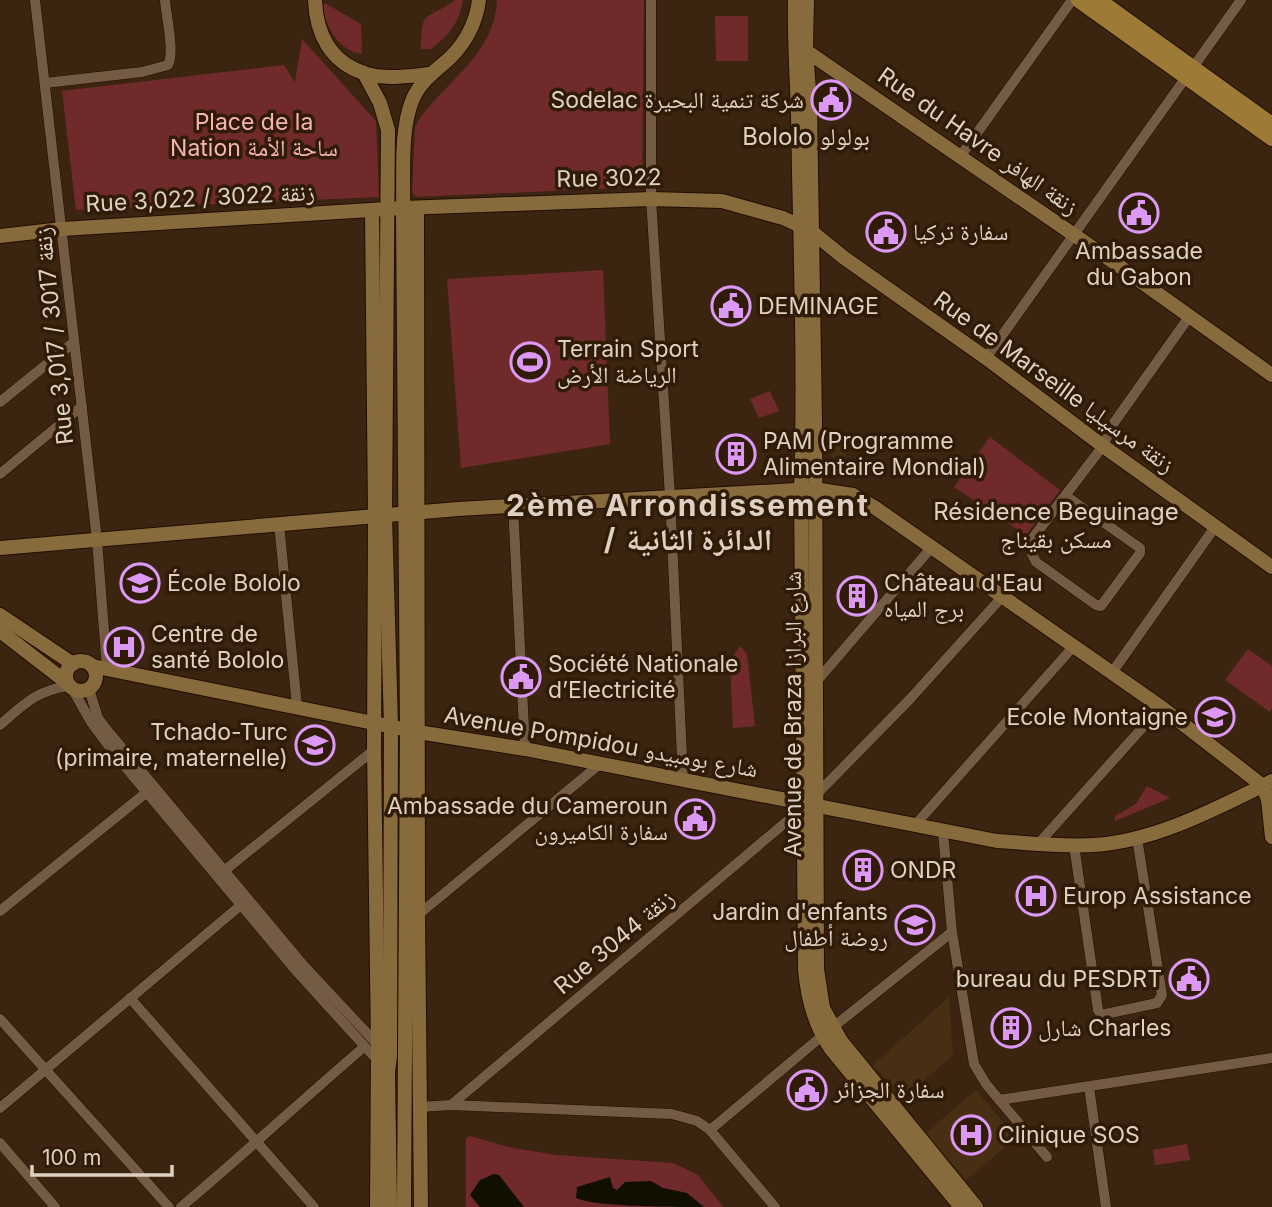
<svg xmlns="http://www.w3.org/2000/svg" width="1272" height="1207" viewBox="0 0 1272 1207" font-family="Inter,'Noto Naskh Arabic',sans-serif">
<rect width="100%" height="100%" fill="#3b2510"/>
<g fill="#482e12">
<polygon points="831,434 845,434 846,457 832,457"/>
<polygon points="949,997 953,1055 903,1099 873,1065"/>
<polygon points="976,1090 1016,1138 966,1180 926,1133"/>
</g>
<g fill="#702a2c">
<path d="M455,0H463C458,25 450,34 431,49H421C422,7 425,22 455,0Z"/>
<path d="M497,0H644L642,187L416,197L412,192L415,127L418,121C447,80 495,54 497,0Z"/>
<path d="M325,3L361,24L362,54C337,50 329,29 321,7Z"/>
<polygon points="715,16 748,16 748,61 716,61"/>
<polygon points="302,39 376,121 379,197 76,210 62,91 284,65 295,82"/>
<polygon points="603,270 610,444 461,468 447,279"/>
<polygon points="770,391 779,411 759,418 750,399"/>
<polygon points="990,437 1060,490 1026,535 954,487"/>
<polygon points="740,646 747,654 755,726 733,728 730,661"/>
<polygon points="1248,649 1272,666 1272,708 1270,712 1225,680"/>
<polygon points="1147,786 1170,798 1115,821 1115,816 1136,804"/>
<polygon points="470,1136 508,1147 556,1155 673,1163 698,1175 723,1207 466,1207 466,1139"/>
<polygon points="1187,1144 1190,1160 1155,1165 1153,1150"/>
</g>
<g fill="#111000">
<polygon points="494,1174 499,1175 524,1207 480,1207 470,1195 480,1180"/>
<path d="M610,1177L613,1188L617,1190L625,1182L651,1181L663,1188L687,1193L704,1207C676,1207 595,1207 576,1198L577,1187Z"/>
</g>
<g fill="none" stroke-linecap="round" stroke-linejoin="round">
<g stroke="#210e00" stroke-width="11">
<g id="street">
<polyline points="35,0 97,540 107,669"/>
<polyline points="651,0 651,199 670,496 683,780"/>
<path d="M45,83L142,72L168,65C175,52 166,16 165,0"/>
<polyline points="960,157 1072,0"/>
<polyline points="986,358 1241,0"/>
<polyline points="0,402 74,342"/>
<polyline points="0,474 82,406"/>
<polyline points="1066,496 1140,548 1140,553 1101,606 1096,605 1036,562 1032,554 1032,539 1103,446 1113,424 1189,317"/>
<polyline points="513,505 525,749"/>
<polyline points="279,524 297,706"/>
<polyline points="1111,674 1215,527"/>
<polyline points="816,682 931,548"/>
<polyline points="89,689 98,718 107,730 304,966 379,1046"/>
<polyline points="73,690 91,722 117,757 298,973 379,1062"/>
<path d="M0,725C23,705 37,690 69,686"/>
<polyline points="815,796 910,699 1002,597"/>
<polyline points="915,825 1073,647"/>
<polyline points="943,832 952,932 974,1064 986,1084 1047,1157"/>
<polyline points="1038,844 1161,707"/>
<polyline points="1074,845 1098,1010 1101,1015 1157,1003 1162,995 1137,838"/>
<polyline points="224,871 374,750"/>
<polyline points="0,911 147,792"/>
<polyline points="418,915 600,764"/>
<polyline points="130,998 314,1207"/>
<polyline points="0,1019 169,1207"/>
<polyline points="1089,1087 1106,1207"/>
<polyline points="999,1100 1272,1058"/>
<polyline points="451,1105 805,806"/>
<polyline points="419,1107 451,1105 672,1114 697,1121 710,1130 775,1207"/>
<polyline points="0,1108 241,905"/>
<polyline points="710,1130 822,1036 952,932"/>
<polyline points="0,1143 55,1207"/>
<path d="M181,1207C243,1155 302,1100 364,1047"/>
</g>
</g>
<g stroke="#210e00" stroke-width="16">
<g id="secondary">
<path d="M315,0C316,33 330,62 364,73C384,80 409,76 430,74"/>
<path d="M795,0C794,39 797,78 798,117C800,242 805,366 801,490L805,970C808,999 814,1024 831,1049L961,1207"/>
<polyline points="807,0 806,49 810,105 815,420 817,969 823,1008 841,1041 976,1207"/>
<polyline points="802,48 1112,261 1272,375"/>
<polyline points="364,73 380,103 388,130 385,515 391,725 390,1056 388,1072 390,1207"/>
<polyline points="417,208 418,915 421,1207"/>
<polyline points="372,210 375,516 374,750 378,1046 377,1207"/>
<polyline points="0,236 62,229 403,208 651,199 722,201 783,218 811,231 843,257 986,358 1103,446 1272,567"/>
<polyline points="0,548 458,509 814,489 853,495 874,507 1161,707 1263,786 1268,800 1272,837"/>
<polyline points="0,615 73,664"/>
<polyline points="0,631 66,682"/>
<circle cx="81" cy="676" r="15"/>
<path d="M92,666L418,732L525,749L997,841C1029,843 1062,847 1094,845C1156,841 1217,808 1272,781"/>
<path d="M404,1207L407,729L403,208C404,176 400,131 412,101C418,85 431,74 443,64C463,48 476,25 479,0"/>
</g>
</g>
<g stroke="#210e00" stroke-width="18">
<g id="primary">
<polyline points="1079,0 1272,138"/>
<polyline points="1098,0 1272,125"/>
</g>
</g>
<use href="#street" stroke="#735b44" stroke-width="10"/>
<use href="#secondary" stroke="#886b3d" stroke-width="14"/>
<use href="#primary" stroke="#9d7b36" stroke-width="16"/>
</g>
<defs>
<g id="civic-ring" transform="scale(2.0125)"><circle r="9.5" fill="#301c06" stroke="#db99f5" stroke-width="1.5"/><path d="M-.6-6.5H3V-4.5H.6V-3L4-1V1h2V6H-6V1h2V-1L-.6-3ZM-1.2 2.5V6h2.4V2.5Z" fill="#db99f5"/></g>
<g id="stadium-ring" transform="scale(2.0125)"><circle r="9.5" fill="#301c06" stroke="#db99f5" stroke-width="1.5"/><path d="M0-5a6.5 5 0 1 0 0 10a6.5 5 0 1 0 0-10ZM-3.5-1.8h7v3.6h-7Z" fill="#db99f5"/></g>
<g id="building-ring" transform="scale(2.0125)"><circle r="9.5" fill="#301c06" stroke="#db99f5" stroke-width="1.5"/><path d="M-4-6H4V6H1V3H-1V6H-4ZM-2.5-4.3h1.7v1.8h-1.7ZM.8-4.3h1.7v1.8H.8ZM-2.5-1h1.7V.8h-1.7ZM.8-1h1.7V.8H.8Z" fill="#db99f5"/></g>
<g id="school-ring" transform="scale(2.0125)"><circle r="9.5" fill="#301c06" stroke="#db99f5" stroke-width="1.5"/><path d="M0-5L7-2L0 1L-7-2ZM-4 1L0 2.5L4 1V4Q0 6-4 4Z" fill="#db99f5"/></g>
<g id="hospital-ring" transform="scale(2.0125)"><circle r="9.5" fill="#301c06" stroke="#db99f5" stroke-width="1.5"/><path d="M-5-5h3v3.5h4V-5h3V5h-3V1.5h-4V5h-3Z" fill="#db99f5"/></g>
</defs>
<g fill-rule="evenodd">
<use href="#civic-ring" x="831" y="100"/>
<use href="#civic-ring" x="1139" y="213"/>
<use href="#civic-ring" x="886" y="232"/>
<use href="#civic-ring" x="731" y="306"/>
<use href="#stadium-ring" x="530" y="362"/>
<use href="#building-ring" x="736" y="454"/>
<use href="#school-ring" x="140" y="583"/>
<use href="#building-ring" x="857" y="596"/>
<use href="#hospital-ring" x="124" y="647"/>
<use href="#civic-ring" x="521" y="677"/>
<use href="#school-ring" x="1215" y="717"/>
<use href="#school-ring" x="315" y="745"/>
<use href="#civic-ring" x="695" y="819"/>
<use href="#building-ring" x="863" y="870"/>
<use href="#hospital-ring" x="1036" y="896"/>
<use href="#school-ring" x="915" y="925"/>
<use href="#civic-ring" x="1189" y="979"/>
<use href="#building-ring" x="1011" y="1028"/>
<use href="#civic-ring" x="807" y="1090"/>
<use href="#hospital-ring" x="971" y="1135"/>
</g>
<g text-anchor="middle" stroke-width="7" stroke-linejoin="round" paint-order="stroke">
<g font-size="23" fill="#ded0c3" stroke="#301c06" text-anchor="start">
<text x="804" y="108" text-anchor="end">Sodelac شركة تنمية البحيرة</text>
<text x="913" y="240">سفارة تركيا</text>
<text x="1139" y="259" text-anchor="middle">Ambassade<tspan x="1139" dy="26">du Gabon</tspan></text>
<text x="758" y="314">DEMINAGE</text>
<text x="557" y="357">Terrain Sport<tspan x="557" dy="26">الرياضة الأرض</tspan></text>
<text x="763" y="449">PAM (Programme<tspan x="763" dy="26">Alimentaire Mondial)</tspan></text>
<text x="167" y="591">École Bololo</text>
<text x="884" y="591">Château d'Eau<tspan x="884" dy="26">برج المياه</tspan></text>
<text x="151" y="642">Centre de<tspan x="151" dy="26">santé Bololo</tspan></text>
<text x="548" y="672">Société Nationale<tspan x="548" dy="26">d’Electricité</tspan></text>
<text x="1188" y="725" text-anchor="end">Ecole Montaigne</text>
<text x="288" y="740" text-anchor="end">Tchado-Turc<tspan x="288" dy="26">(primaire, maternelle)</tspan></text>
<text x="668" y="814" text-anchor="end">Ambassade du Cameroun<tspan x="668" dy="26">سفارة الكاميرون</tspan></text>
<text x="890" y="878">ONDR</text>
<text x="1063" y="904">Europ Assistance</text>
<text x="888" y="920" text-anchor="end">Jardin d'enfants<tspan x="888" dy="26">روضة أطفال</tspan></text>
<text x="1162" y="987" text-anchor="end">bureau du PESDRT</text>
<text x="1038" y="1036">شارل Charles</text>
<text x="834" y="1098">سفارة الجزائر</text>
<text x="998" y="1143">Clinique SOS</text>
</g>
<g font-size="23" fill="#f6b3b1" stroke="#301c06">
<text x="254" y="130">Place de la<tspan x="254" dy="26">Nation ساحة الأمة</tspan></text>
</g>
<g font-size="23" fill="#ded0c3" stroke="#301c06">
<text transform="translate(978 141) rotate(35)" y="8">Rue du Havre زنقة الهافر</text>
<text transform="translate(609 178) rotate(-1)" y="8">Rue 3022</text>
<text transform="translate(200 198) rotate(-3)" y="8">Rue 3,022 / زنقة 3022</text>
<text transform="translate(54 336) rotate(-96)" y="8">Rue 3,017 / زنقة 3017</text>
<text transform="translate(1054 382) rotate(36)" y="8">Rue de Marseille زنقة مرسيليا</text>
<text transform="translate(793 714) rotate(-90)" y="8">Avenue de Braza شارع البرازا</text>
<text transform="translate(601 742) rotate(10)" y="8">Avenue Pompidou شارع بومبيدو</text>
<text transform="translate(614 942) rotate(-40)" y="8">Rue 3044 زنقة</text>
</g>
<g font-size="24" fill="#ded0c3" stroke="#301c06">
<text x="806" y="145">Bololo بولولو</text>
<text x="1056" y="520">Résidence Beguinage<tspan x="1056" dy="28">مسكن بقيناج</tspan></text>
</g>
<g font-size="30" font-weight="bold" letter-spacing="2" fill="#ded0c3" stroke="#301c06">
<text x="688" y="516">2ème Arrondissement<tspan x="688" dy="34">/ الدائرة الثانية</tspan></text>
</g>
</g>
<path d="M32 1165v10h140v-10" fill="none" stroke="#ded0c3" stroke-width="3.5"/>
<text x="42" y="1165" font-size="21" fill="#ded0c3" stroke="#301c06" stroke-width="5" paint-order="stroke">100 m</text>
</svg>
